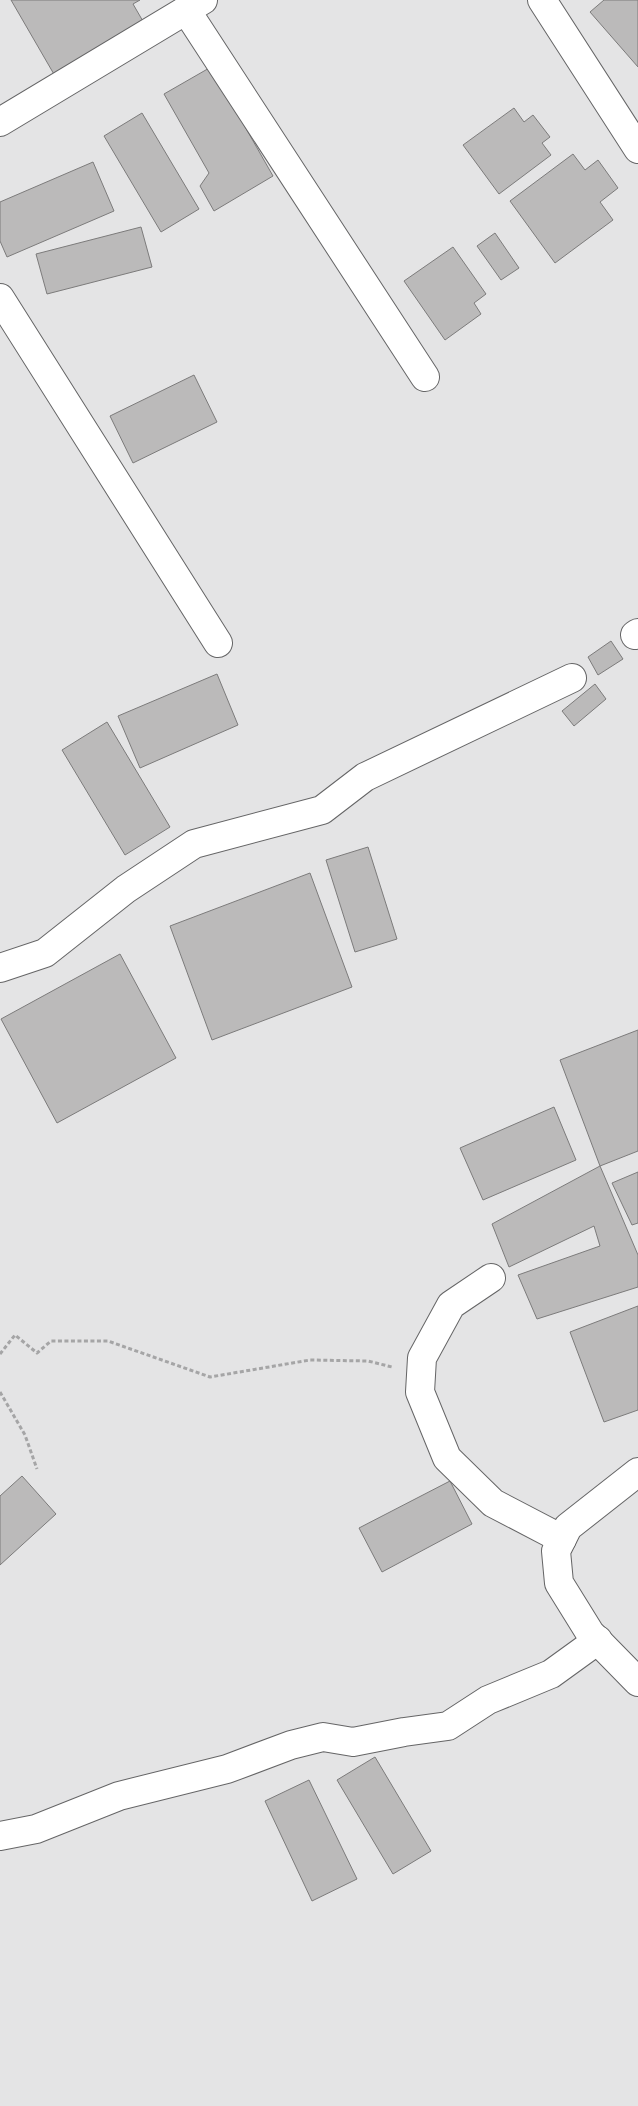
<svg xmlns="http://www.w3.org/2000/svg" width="638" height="2106" viewBox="0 0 638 2106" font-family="Lora,serif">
<rect width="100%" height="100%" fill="#e4e4e5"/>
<g fill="#bbbaba" stroke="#7c7b7b">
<polygon points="11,0 140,0 133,4 144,23 55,76"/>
<polygon points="604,0 638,0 638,67 590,12"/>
<polygon points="211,67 273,176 214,211 200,186 209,173 164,94"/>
<polygon points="514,108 524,122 533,115 550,137 542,143 551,155 499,194 463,145"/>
<polygon points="142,113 199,209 161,232 104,136"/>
<polygon points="573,154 585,170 598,160 618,188 600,202 613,220 555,263 510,201"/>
<polygon points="93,162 114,211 7,257 0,241 0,202"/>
<polygon points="141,227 152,267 47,294 36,254"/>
<polygon points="495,233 519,268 501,280 477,246"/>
<polygon points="453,247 486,294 474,303 481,314 445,340 404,281"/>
<polygon points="194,375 217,422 133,463 110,416"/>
<polygon points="611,641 623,659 598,675 588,657"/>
<polygon points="217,674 238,725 140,768 118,716"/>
<polygon points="595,684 606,699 574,726 562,711"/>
<polygon points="107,722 170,827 125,855 62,750"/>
<polygon points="368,847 397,939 355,952 326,860"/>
<polygon points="310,873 352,987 212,1040 170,926"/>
<polygon points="120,954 176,1058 57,1123 1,1019"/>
<polygon points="638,1030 638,1151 600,1166 560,1060"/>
<polygon points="554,1107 576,1160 483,1200 460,1148"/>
<polygon points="600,1166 638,1255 638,1287 537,1319 518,1275 600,1246 594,1226 509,1267 492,1224"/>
<polygon points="638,1172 638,1223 632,1225 612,1183"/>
<polygon points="638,1306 638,1410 604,1422 570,1332"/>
<polygon points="22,1476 56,1514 0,1565 0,1496"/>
<polygon points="450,1481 472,1524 382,1572 359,1528"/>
<polygon points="375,1757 431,1851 393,1874 337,1780"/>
<polygon points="309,1780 357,1879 312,1901 265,1801"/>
</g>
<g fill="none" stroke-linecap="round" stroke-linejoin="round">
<g stroke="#656566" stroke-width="30">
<g id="minor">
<polyline points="542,0 638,149"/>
<polyline points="186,10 425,377"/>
<polyline points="0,122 203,0"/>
<polyline points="0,298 218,643"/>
<polyline points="635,635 638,633"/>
<polyline points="0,968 45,953 126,889 194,844 322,810 365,777 572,678"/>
<polyline points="491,1278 451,1305 422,1358 420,1392 447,1458 493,1503 562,1539"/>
<polyline points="638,1472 568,1527 556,1551 559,1583 590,1633 638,1682"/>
<polyline points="0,1836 36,1829 119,1796 227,1769 291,1745 323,1737 353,1742 404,1732 448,1726 488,1700 551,1674 598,1640"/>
</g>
</g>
<g stroke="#a5a5a6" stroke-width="3" stroke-dasharray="4 2.5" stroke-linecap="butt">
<polyline points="0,1354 15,1335 37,1353 51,1341 108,1341 210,1377 310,1360 368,1361 392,1367"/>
<polyline points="0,1392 25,1435 37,1469"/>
</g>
<use href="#minor" stroke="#fff" stroke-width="28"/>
</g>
</svg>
